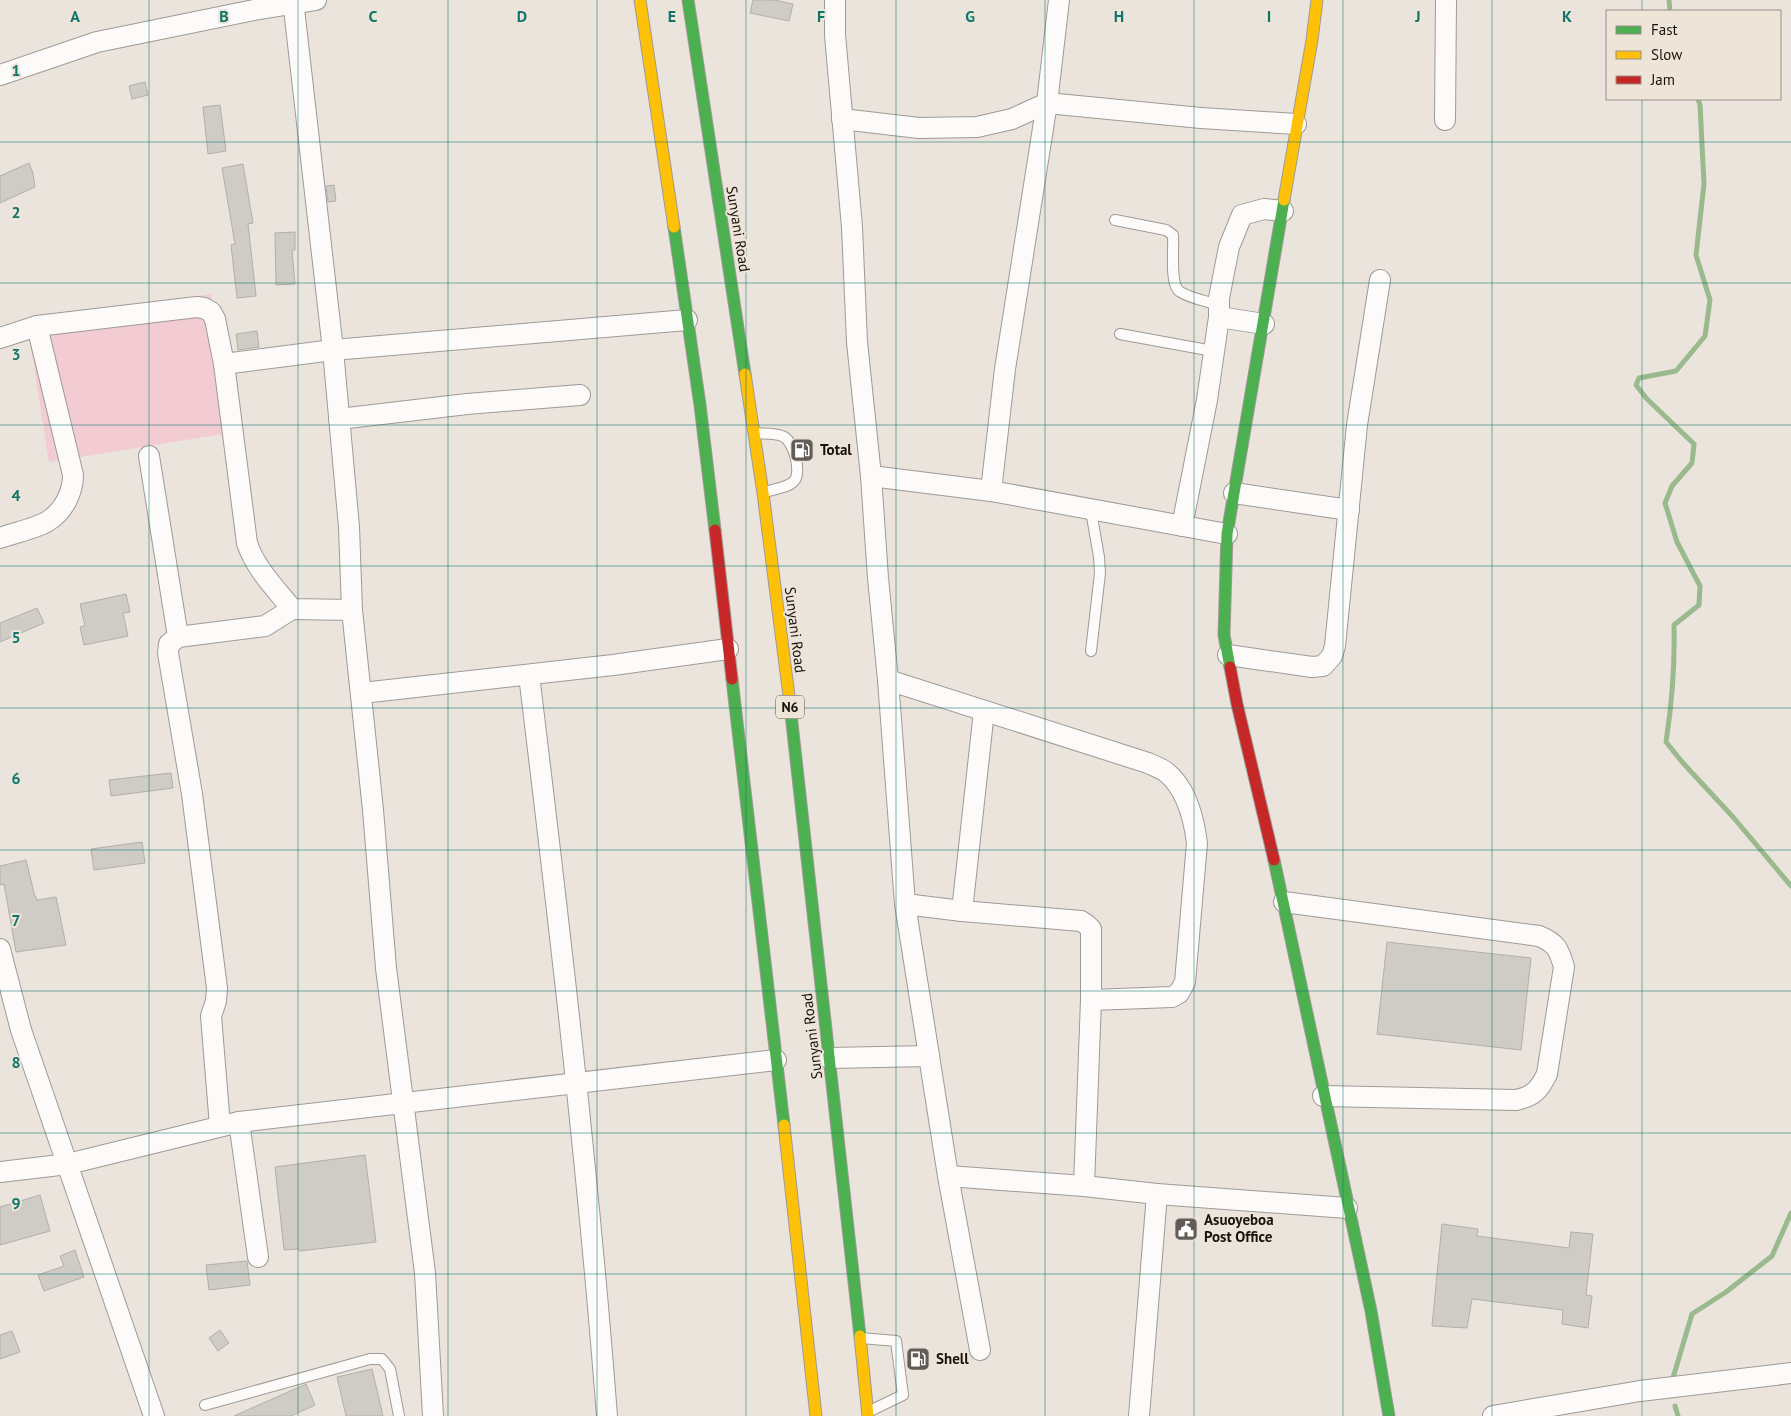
<svg xmlns="http://www.w3.org/2000/svg" width="1791" height="1416" viewBox="0 0 1791 1416" font-family="'PT Sans',sans-serif">
<rect width="100%" height="100%" fill="#eae4dd"/>
<polygon fill="#f3ccd3" points="211,294 229,433 49,462 27,322"/>
<g fill="none" stroke-linecap="round" stroke-linejoin="round">
<g stroke="#9ab98d" stroke-width="5">
<polyline points="1669,0 1670,11"/>
<path d="M1698,99L1700,105L1704,184L1696,255L1710,300L1705,336L1676,371L1639,378L1636,385L1647,399L1694,444L1692,463L1672,486L1665,503L1677,542L1700,586L1699,605L1674,625C1675,665 1672,703 1666,742L1683,763L1733,817L1791,886"/>
<polyline points="1673,1378 1692,1314 1726,1292 1772,1256 1791,1213"/>
<polyline points="1675,1406 1678,1416"/>
</g>
</g>
<g fill="#cfccc6" stroke="#b2afaa">
<polygon points="753,0 774,0 793,4 789,21 750,13"/>
<polygon points="145,82 148,95 132,99 129,86"/>
<polygon points="220,105 226,151 208,154 203,107"/>
<polygon points="29,163 33,173 35,187 0,203 0,176"/>
<polygon points="243,164 253,223 248,224 256,296 237,298 231,245 235,244 222,168"/>
<polygon points="334,185 336,201 328,202 326,186"/>
<polygon points="295,232 295,250 292,250 295,284 276,285 275,233"/>
<polygon points="257,331 259,347 238,350 236,334"/>
<polygon points="126,594 130,612 123,613 128,636 84,645 80,627 85,626 80,604"/>
<polygon points="37,608 44,623 0,642 0,623"/>
<polygon points="171,773 173,788 111,796 109,780"/>
<polygon points="142,842 145,863 94,870 91,849"/>
<polygon points="26,860 35,897 36,897 37,900 56,897 66,945 16,952 4,884 0,885 0,866"/>
<polygon points="1387,942 1531,958 1521,1050 1377,1034"/>
<polygon points="365,1155 376,1242 300,1251 299,1249 284,1250 275,1167"/>
<polygon points="40,1195 50,1231 0,1245 0,1207"/>
<polygon points="1442,1224 1478,1229 1477,1236 1569,1248 1571,1232 1593,1234 1586,1295 1592,1296 1588,1328 1562,1324 1563,1310 1472,1299 1467,1328 1432,1326"/>
<polygon points="75,1250 84,1277 44,1291 38,1275 64,1266 60,1256"/>
<polygon points="247,1261 250,1285 209,1290 206,1265"/>
<polygon points="220,1330 229,1343 218,1351 209,1338"/>
<polygon points="12,1331 20,1352 0,1359 0,1335"/>
<polygon points="372,1369 383,1416 346,1416 337,1377"/>
<polygon points="306,1384 315,1405 291,1416 234,1416"/>
</g>
<g fill="none" stroke-linecap="round" stroke-linejoin="round">
<g stroke="#9f9a95" stroke-width="12">
<g id="lane">
<path d="M1115,220L1166,230L1173,235C1174,248 1170,281 1178,290C1185,297 1209,302 1219,305"/>
<polyline points="1120,334 1213,351"/>
<path d="M755,433C763,434 774,433 782,436C794,440 802,473 794,481C788,488 773,489 765,492"/>
<polyline points="1091,511 1099,557 1100,573 1091,651"/>
<polyline points="861,1338 896,1341 903,1395 870,1411"/>
<polyline points="205,1405 370,1359 382,1359 390,1369 399,1416"/>
</g>
</g>
<g stroke="#9f9a95" stroke-width="22">
<g id="street">
<polyline points="293,0 333,350 349,527 352,610 373,810 386,968 425,1273 433,1416"/>
<polyline points="835,0 835,35 852,227 857,342 871,476 878,578 888,680 905,904 948,1176 980,1350"/>
<polyline points="0,75 97,42 254,10 316,0"/>
<polyline points="842,119 919,128 977,127 1012,119 1047,103 1201,118 1296,124"/>
<polyline points="1445,120 1446,0"/>
<polyline points="1219,317 1264,324"/>
<path d="M0,338L37,326L197,307L204,308L211,312L215,319L224,364L247,543C255,568 276,589 292,609L352,610"/>
<polyline points="224,364 333,350 687,320"/>
<polyline points="339,419 467,404 580,395"/>
<polyline points="149,456 178,637"/>
<polyline points="871,476 991,491 1227,534"/>
<polyline points="991,491 1005,369 1047,103 1059,0"/>
<polyline points="1234,493 1349,510"/>
<polyline points="1182,526 1207,400 1219,317 1219,298 1229,247 1242,215 1264,209 1283,211"/>
<path d="M0,538C13,533 38,528 48,521C64,511 73,492 73,475L37,326"/>
<polyline points="1228,655 1312,667 1323,666 1332,656 1335,646 1357,425 1380,280"/>
<path d="M529,675C559,922 588,1168 607,1416"/>
<path d="M888,680L1148,763C1154,766 1161,768 1166,772C1186,788 1194,819 1197,843L1185,982L1179,993L1172,997L1091,1000"/>
<polyline points="362,693 613,665 728,649"/>
<path d="M1284,902L1539,936C1556,943 1559,949 1564,967L1547,1074C1539,1090 1534,1096 1516,1100L1323,1096"/>
<polyline points="905,904 962,911 1081,921 1087,925 1091,929 1091,1000 1084,1186"/>
<polyline points="962,911 984,711"/>
<polyline points="0,949 21,1030 154,1416"/>
<polyline points="829,1058 929,1056"/>
<polyline points="239,1122 258,1257"/>
<polyline points="220,1126 211,1016 216,1001 217,988 192,794 168,653 169,644 178,637 265,626 292,609"/>
<polyline points="0,1172 68,1164 239,1122 776,1060"/>
<polyline points="948,1176 1084,1186 1157,1194 1347,1208"/>
<polyline points="1139,1416 1157,1194"/>
<polyline points="1493,1416 1640,1391 1791,1373"/>
</g>
</g>
<g stroke="#9f9a95" stroke-width="13">
<g id="fast">
<polyline points="688,0 745,374"/>
<polyline points="674,227 700,405 715,530"/>
<polyline points="1230,667 1224,635 1227,534 1284,200"/>
<polyline points="732,679 784,1125"/>
<polyline points="789,696 860,1336"/>
<polyline points="1274,860 1371,1311 1389,1416"/>
</g>
</g>
<g stroke="#9f9a95" stroke-width="13">
<g id="slow">
<polyline points="640,0 674,227"/>
<polyline points="1284,200 1312,40 1317,0"/>
<polyline points="745,374 763,493 789,696"/>
<polyline points="784,1125 816,1416"/>
<polyline points="860,1336 868,1416"/>
</g>
</g>
<g stroke="#9f9a95" stroke-width="13">
<g id="jam">
<polyline points="715,530 732,679"/>
<polyline points="1230,667 1237,704 1274,860"/>
</g>
</g>
<use href="#lane" stroke="#fcfbfa" stroke-width="10"/>
<use href="#street" stroke="#fcfbfa" stroke-width="20"/>
<use href="#fast" stroke="#4caf50" stroke-width="11"/>
<use href="#slow" stroke="#ffc107" stroke-width="11"/>
<use href="#jam" stroke="#c62828" stroke-width="11"/>
</g>
<path fill="none" stroke="#0f766e" stroke-width="1" stroke-opacity="0.55" d="M149,0V1416M298,0V1416M448,0V1416M597,0V1416M746,0V1416M896,0V1416M1045,0V1416M1194,0V1416M1343,0V1416M1492,0V1416M1642,0V11M1642,99V1416M0,142H1791M0,283H1791M0,425H1791M0,566H1791M0,708H1791M0,850H1791M0,991H1791M0,1133H1791M0,1274H1791"/>
<defs>
<g id="fuel-square" transform="scale(1.25)"><rect x="-9" y="-9" width="18" height="18" rx="4" fill="#615c57" stroke="#efe4d8"/><path d="M-5.5-6h7V0h2V4h1.3V-2.5L3-4.5l.8-.8L6-3V5H2.5V1h-1V6h-7ZM-4.2-4.7v3.2H.2V-4.7Z" fill="#fff"/></g>
<g id="civic-square" transform="scale(1.25)"><rect x="-9" y="-9" width="18" height="18" rx="4" fill="#615c57" stroke="#efe4d8"/><path d="M-.6-6.5H3V-4.5H.6V-3L4-1V1h2V6H-6V1h2V-1L-.6-3ZM-1.2 2.5V6h2.4V2.5Z" fill="#fff"/></g>
</defs>
<g fill-rule="evenodd">
<use href="#fuel-square" x="802" y="450"/>
<use href="#civic-square" x="1186" y="1229"/>
<use href="#fuel-square" x="918" y="1359"/>
</g>
<g text-anchor="middle" stroke-width="4" stroke-linejoin="round" paint-order="stroke">
<rect fill="#efe4d8" stroke="#58524b" stroke-width="1" x="776" y="695.5" width="28" height="23" rx="4"/>
<g font-size="14" font-weight="bold" fill="#17130f">
<text x="790" y="712">N6</text>
</g>
<g font-size="15" fill="#17130f" stroke="#efe4d8">
<text transform="translate(738 229) rotate(81)" y="5">Sunyani Road</text>
<text transform="translate(795 630) rotate(83)" y="5">Sunyani Road</text>
<text transform="translate(812 1036) rotate(-97)" y="5">Sunyani Road</text>
</g>
<g font-size="15" font-weight="bold" fill="#17130f" stroke="#efe4d8" text-anchor="start">
<text x="820" y="455">Total</text>
<text x="1204" y="1225">Asuoyeboa<tspan x="1204" dy="17">Post Office</tspan></text>
<text x="936" y="1364">Shell</text>
</g>
</g>
<g font-size="16" text-anchor="middle" font-weight="bold" fill="#0f766e" stroke="#efe4d8" stroke-width="4" stroke-linejoin="round" paint-order="stroke">
<text x="75" y="22">A</text>
<text x="224" y="22">B</text>
<text x="373" y="22">C</text>
<text x="522" y="22">D</text>
<text x="672" y="22">E</text>
<text x="821" y="22">F</text>
<text x="970" y="22">G</text>
<text x="1119" y="22">H</text>
<text x="1269" y="22">I</text>
<text x="1418" y="22">J</text>
<text x="1567" y="22">K</text>
<text x="16" y="76">1</text>
<text x="16" y="218">2</text>
<text x="16" y="360">3</text>
<text x="16" y="501">4</text>
<text x="16" y="643">5</text>
<text x="16" y="784">6</text>
<text x="16" y="926">7</text>
<text x="16" y="1068">8</text>
<text x="16" y="1209">9</text>
</g>
<rect x="1606" y="10" width="175" height="90" fill="#efe4d8" stroke="#999088"/>
<rect x="1616" y="26" width="25" height="8" fill="#4caf50" stroke="#999088"/>
<text x="1651" y="35" font-size="15" fill="#17130f">Fast</text>
<rect x="1616" y="51" width="25" height="8" fill="#ffc107" stroke="#999088"/>
<text x="1651" y="60" font-size="15" fill="#17130f">Slow</text>
<rect x="1616" y="76" width="25" height="8" fill="#c62828" stroke="#999088"/>
<text x="1651" y="85" font-size="15" fill="#17130f">Jam</text>
</svg>
